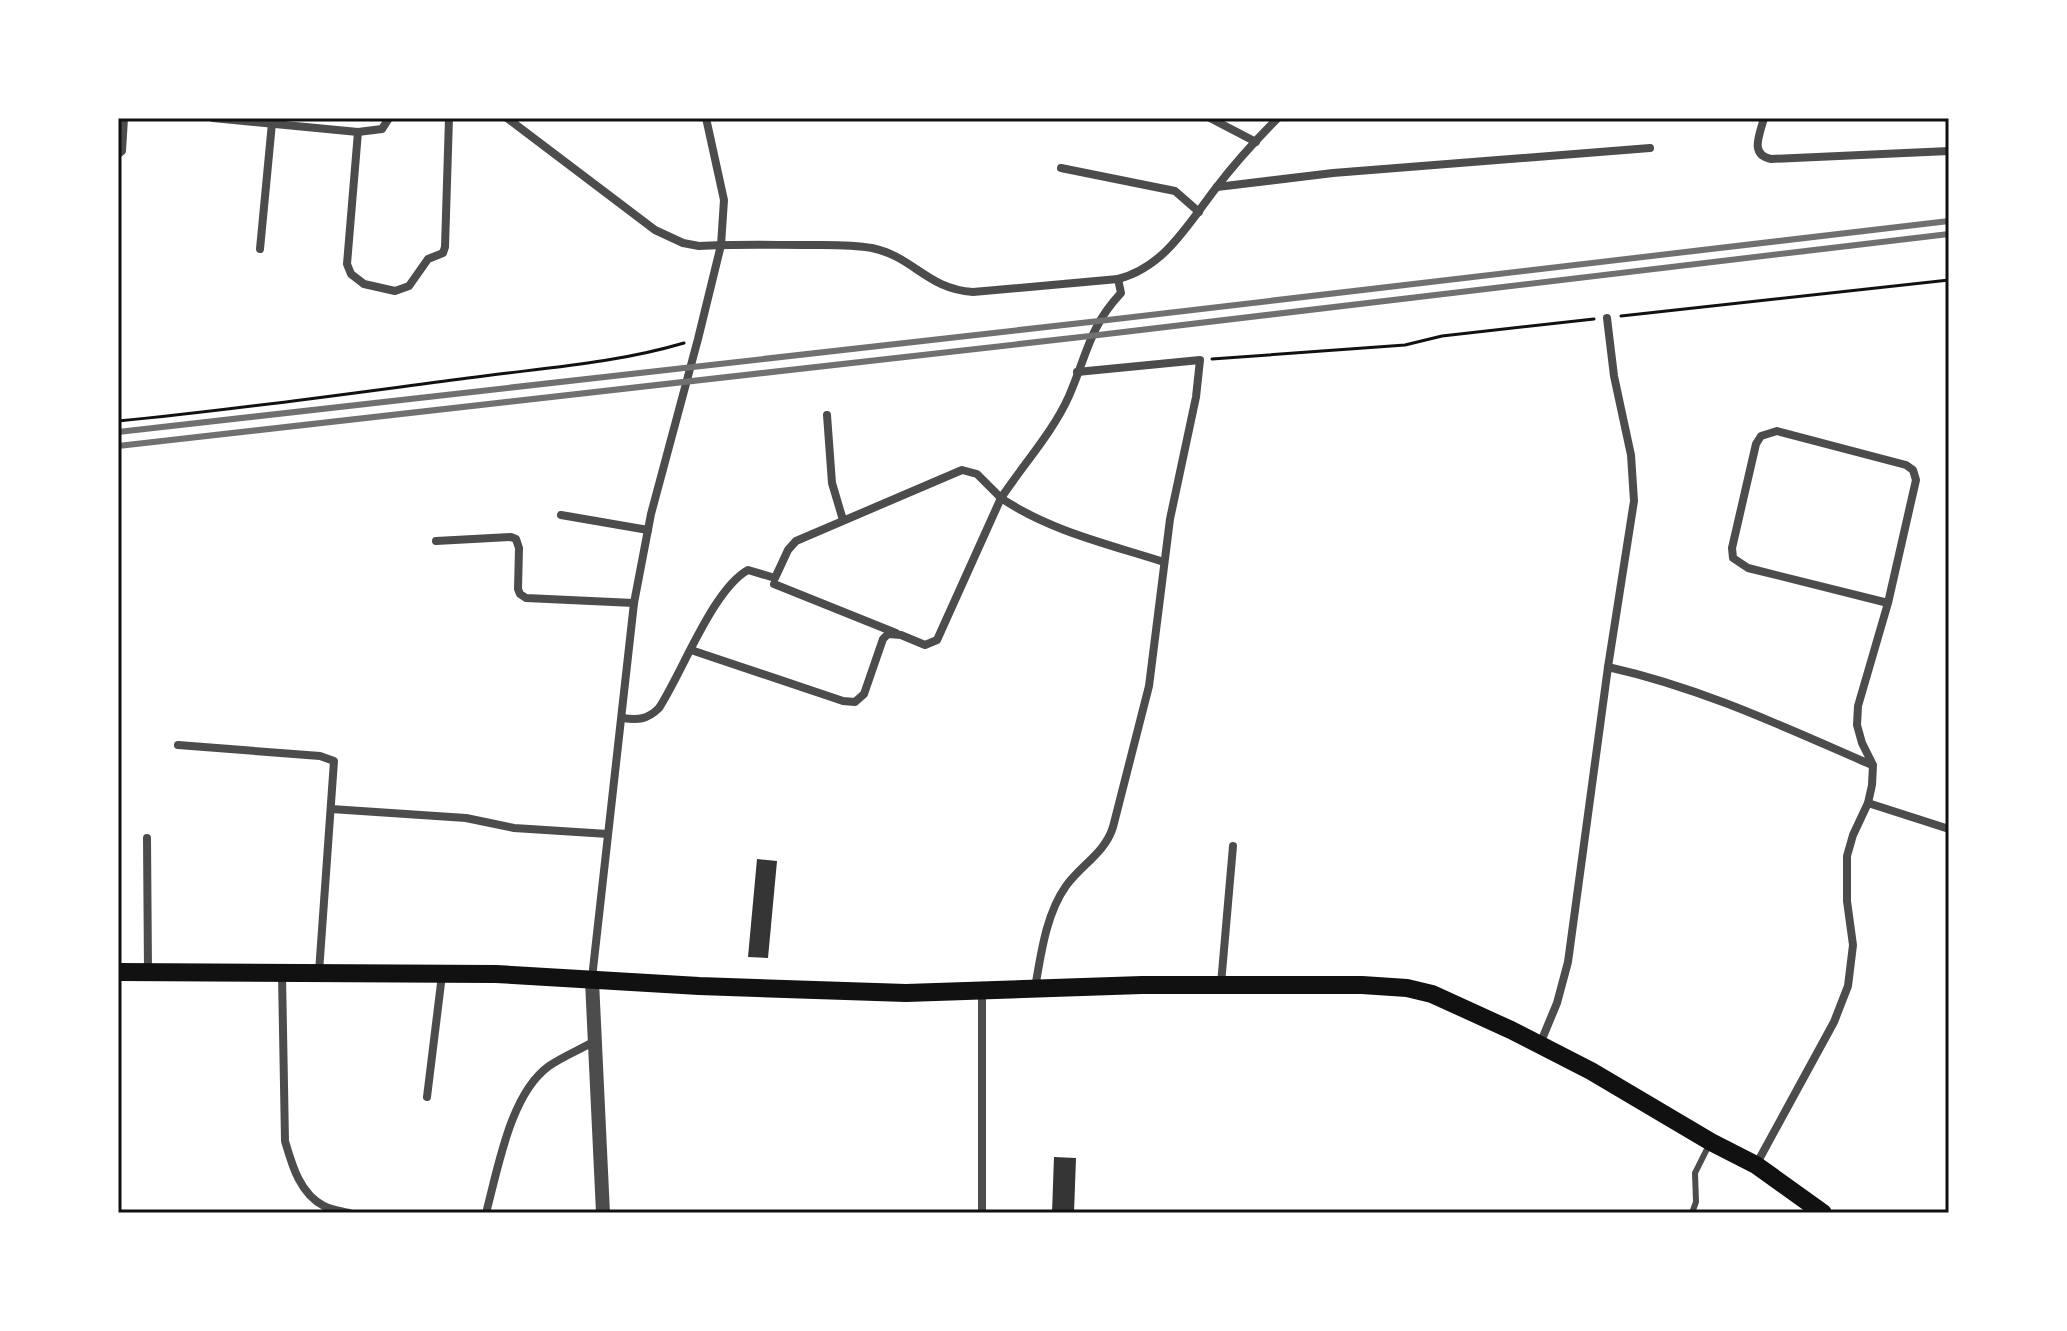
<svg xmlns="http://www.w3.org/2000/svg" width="2067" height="1331" viewBox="0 0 2067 1331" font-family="'Work Sans',sans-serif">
<rect width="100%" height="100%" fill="#fff"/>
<g fill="#353535">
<polygon points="757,859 777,861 768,958 748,957"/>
<polygon points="1054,1157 1076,1158 1074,1213 1052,1213"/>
</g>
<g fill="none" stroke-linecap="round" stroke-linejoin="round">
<g stroke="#111" stroke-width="3">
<polyline points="1621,316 1949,280"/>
<polyline points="1212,359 1405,345 1442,336 1594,319"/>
<path d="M118,421C235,410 352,393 468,378C541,368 613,364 684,343"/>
</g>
<polyline stroke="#4c4c4c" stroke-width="6" points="1692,1213 1696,1202 1695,1173 1709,1145"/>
<g stroke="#4c4c4c" stroke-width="8">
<polyline points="213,118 358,132 382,129 389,118"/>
<path d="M507,118L655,230L683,243L699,246C734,244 769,245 804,245C827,245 850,244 872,248C914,257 927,289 973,292L1118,279C1165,267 1188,224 1216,188C1235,163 1256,140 1278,118"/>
<polyline points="1210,118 1256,142"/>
<path d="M1764,118C1760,134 1749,155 1771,159L1949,151"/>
<polyline points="358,132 347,264 351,274 364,284 395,291 409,286 428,259 443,253 445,247 449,118"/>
<polyline points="118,154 122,151 124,118"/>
<polyline points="1061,168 1175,191 1199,212"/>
<polyline points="1217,187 1333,173 1650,148"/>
<polyline points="260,249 272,123"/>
<polyline points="1607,318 1614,376 1631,455 1634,501 1608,667"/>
<polyline points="827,415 832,483 843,520"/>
<polyline points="561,515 648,530"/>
<polyline points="436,541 511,537 516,539 519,548 518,589 520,594 526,598 634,603"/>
<polyline points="774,584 896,633"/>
<path d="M691,650L843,701L855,702L864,694L883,639L888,634L901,635L925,645L937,640L1001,498C1050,531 1108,544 1164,562"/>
<path d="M622,718C638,720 647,720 659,708C682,673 713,589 748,570L775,578L788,550L796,541L962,470L977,474L1001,498C1023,465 1053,432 1069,396C1087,355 1089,327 1121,293L1118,279"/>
<polyline points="178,745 320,756 334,761 319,972"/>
<polyline points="1868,803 1949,829"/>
<polyline points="331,809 466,818 514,828 608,834"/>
<polyline points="147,838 148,972"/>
<path d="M282,974L285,1141C292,1165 300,1194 324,1206C331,1210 341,1211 349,1213"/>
<polyline points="592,978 634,603 651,514 698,339 721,245 724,200 706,118"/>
<polyline points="1221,984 1233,846"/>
<path d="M1035,988C1041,954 1046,914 1066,886C1081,865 1105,853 1113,827L1149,686L1170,519L1196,397L1200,360L1077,372"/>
<polyline points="982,991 982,1213"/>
<path d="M1540,1044L1557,1003L1568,962L1608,667C1702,688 1784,727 1872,765"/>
<polyline points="427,1097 442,975"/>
<polyline points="1756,1165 1834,1022 1848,986 1853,945 1847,901 1847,856 1853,835 1868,803 1872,785 1873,765 1862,743 1857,725 1858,706 1888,603 1916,480 1913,470 1906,465 1777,431 1761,436 1756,444 1732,548 1733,558 1748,568 1888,603"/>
<path d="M486,1213C498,1169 510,1094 549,1066C562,1057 579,1050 593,1042"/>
</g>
<polyline stroke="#4c4c4c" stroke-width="14" points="592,981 603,1213"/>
<polyline stroke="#111" stroke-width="18" points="118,972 496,974 699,986 906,993 1142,985 1362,985 1407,988 1432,994 1511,1030 1591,1071 1711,1142 1756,1165 1823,1213"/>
<g stroke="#707070" stroke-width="6">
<polyline points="118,432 1099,321 1949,221"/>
<polyline points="118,446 1090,336 1949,234"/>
</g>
</g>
<rect width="2067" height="1331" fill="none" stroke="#ffffff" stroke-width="240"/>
<rect x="120" y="120" width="1827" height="1091" fill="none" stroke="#111" stroke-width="3"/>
</svg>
